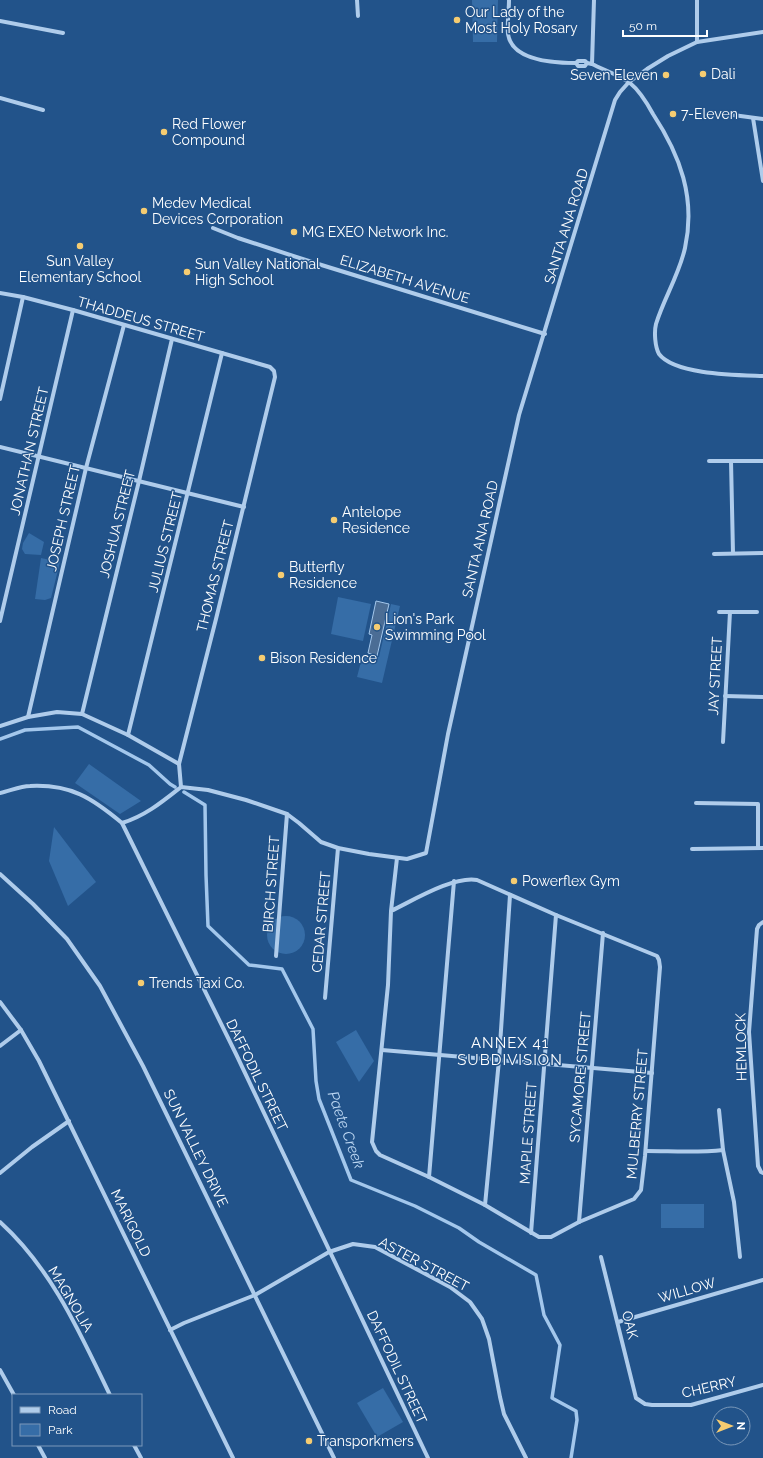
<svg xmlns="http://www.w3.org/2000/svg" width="763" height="1458" viewBox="0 0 763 1458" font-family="Raleway,sans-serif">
<rect width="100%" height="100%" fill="#22538a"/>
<g fill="#366da7">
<polygon points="472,0 498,0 497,42 473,42"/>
<polygon points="29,533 44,542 41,555 25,554 22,549 23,543"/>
<polygon points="41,558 60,562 51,598 45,600 35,599"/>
<polygon points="338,597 371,604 363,641 331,634"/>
<polygon points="391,604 400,606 382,683 357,677 363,654 379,657"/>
<polygon points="89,764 141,801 120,814 75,783"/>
<polygon points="54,827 96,882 68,906 49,861"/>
<circle cx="286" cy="935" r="19"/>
<polygon points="356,1030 374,1061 359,1082 336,1042"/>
<rect x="661" y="1204" width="43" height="24"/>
<polygon points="383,1388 403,1422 377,1437 357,1403"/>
</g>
<polygon fill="#4b6d95" stroke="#a3c7ec" points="376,601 389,604 377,656 368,653 372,635 369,634"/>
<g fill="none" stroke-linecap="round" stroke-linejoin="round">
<g stroke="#a3c7ec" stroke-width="3.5">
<polyline points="0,739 25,730 78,727 149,765 170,784 175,787"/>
<polyline points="184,792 205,805 206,875 208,926 249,965 282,969 313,1029 316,1081 319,1099 351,1180 415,1206 459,1228 479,1242 536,1275 544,1315 560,1345 552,1398 576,1411 577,1420 571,1458"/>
</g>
<g stroke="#afcceb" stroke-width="4">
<polyline points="357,0 358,16"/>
<path d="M509,0C509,11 507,23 508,34C512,61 555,63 576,63L578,61H585L587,63L592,64"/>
<path d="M594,0L592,64C604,70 619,75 630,83C640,91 647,103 653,114C680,155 696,198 685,248C679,275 664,298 656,324C654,332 655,347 659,354C675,375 738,375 763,376"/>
<polyline points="0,21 63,33"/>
<polyline points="697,42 697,0"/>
<polyline points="576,63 578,66 585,66 587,63"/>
<polyline points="0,98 43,110"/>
<polyline points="733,115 763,119"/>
<polyline points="753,118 763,181"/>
<polyline points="213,228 238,238 315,263 545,334"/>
<polyline points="0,293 23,297 73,310 270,367 274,371 275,377 216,619 179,764 181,787"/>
<polyline points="0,399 23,297"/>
<polyline points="0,447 244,507"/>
<polyline points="709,461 763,461"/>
<polyline points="731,461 733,553"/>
<polyline points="714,554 763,553"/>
<polyline points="719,612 757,612"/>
<polyline points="0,621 73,310"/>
<polyline points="725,696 763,697"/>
<polyline points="82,714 139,481 172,339"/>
<polyline points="28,717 86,468 124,325"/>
<polyline points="0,726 28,717 57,712 82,714 128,735 179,764"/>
<polyline points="128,735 222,353"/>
<polyline points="723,742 730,612"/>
<path d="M0,793C10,791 20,786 30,786C71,784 92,798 122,823L236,1054L428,1458"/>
<polyline points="696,803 758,804 758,848"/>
<path d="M122,823C145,816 162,802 181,787L208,790L246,800L287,814L299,823L321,842L338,848L369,854L407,859L426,853L448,734L519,415L615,100L620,92L629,82L647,69L668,56L697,42L763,32"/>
<polyline points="692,849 763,848"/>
<polyline points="0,874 33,904 67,939 100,986 143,1066 334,1458"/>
<path d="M391,911C414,900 453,876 477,880L556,915L657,956L659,960L660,967L645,1156L641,1190L634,1199L579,1222L551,1237H539L485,1205L429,1177L380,1155L376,1151L372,1142L388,985L391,911L397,858"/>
<polyline points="763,922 759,925 757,929 749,1032 758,1166 761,1172 763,1173"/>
<polyline points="276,956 287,814"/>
<polyline points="325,998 338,848"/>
<polyline points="0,1002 21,1030 39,1061 233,1458"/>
<polyline points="0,1046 21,1030"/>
<polyline points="382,1050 652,1073"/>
<polyline points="719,1110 723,1150 734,1202 740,1257"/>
<path d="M646,1151C671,1151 698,1153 723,1150"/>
<polyline points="0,1173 32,1147 69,1121"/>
<polyline points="429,1177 454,881"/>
<polyline points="485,1205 499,1060 510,895"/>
<path d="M0,1222C52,1269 80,1333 110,1395"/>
<polyline points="579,1222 603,933"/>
<polyline points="531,1233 556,915"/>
<polyline points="601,1257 636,1398 645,1404 652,1405 691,1405 763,1385"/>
<polyline points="618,1322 763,1280"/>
<polyline points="170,1330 184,1323 255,1295 329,1252 353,1244 375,1247 450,1287 470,1302 482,1319 489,1339 500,1397 504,1414 526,1458"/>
<polyline points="0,1370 14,1395"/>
<polyline points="38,1445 45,1458"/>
<polyline points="134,1445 141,1458"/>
</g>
</g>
<g fill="#f6cc71" stroke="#22538a" stroke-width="1.5">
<circle cx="457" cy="20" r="4"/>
<circle cx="703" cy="74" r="4"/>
<circle cx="666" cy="75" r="4"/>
<circle cx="673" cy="114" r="4"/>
<circle cx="164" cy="132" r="4"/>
<circle cx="144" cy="211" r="4"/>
<circle cx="294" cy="232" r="4"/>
<circle cx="80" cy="246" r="4"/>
<circle cx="187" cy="272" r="4"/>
<circle cx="334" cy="520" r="4"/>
<circle cx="281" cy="575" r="4"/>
<circle cx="377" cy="627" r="4"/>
<circle cx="262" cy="658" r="4"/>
<circle cx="514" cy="881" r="4"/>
<circle cx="141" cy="983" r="4"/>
<circle cx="309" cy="1441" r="4"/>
</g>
<g text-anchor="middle" stroke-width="3" stroke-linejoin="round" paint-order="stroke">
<g font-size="14" fill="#fff" stroke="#22538a" text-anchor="start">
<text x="465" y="17">Our Lady of the<tspan x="465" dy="16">Most Holy Rosary</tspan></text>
<text x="711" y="79">Dali</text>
<text x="658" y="80" text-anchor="end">Seven Eleven</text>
<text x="681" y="119">7-Eleven</text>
<text x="172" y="129">Red Flower<tspan x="172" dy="16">Compound</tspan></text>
<text x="152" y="208">Medev Medical<tspan x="152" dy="16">Devices Corporation</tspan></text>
<text x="302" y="237">MG EXEO Network Inc.</text>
<text x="80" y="266" text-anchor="middle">Sun Valley<tspan x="80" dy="16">Elementary School</tspan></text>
<text x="195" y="269">Sun Valley National<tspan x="195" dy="16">High School</tspan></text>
<text x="342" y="517">Antelope<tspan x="342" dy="16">Residence</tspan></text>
<text x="289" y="572">Butterfly<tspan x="289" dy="16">Residence</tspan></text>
<text x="385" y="624">Lion's Park<tspan x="385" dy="16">Swimming Pool</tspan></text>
<text x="270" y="663">Bison Residence</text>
<text x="522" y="886">Powerflex Gym</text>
<text x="149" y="988">Trends Taxi Co.</text>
<text x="317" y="1446">Transporkmers</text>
</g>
<g font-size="14" fill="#fff" stroke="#22538a">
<text transform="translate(566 226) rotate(-73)" y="5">SANTA ANA ROAD</text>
<text transform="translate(405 279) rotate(17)" y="5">ELIZABETH AVENUE</text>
<text transform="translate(141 319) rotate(16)" y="5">THADDEUS STREET</text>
<text transform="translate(29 451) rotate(-77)" y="5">JONATHAN STREET</text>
<text transform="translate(63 518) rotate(-77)" y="5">JOSEPH STREET</text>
<text transform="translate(117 524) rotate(-76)" y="5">JOSHUA STREET</text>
<text transform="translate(480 539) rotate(-77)" y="5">SANTA ANA ROAD</text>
<text transform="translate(165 542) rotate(-76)" y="5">JULIUS STREET</text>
<text transform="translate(215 576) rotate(-76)" y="5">THOMAS STREET</text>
<text transform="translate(715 676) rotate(-87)" y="5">JAY STREET</text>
<text transform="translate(271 884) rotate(-86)" y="5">BIRCH STREET</text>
<text transform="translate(321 922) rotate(-85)" y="5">CEDAR STREET</text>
<text transform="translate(741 1047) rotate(-91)" y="5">HEMLOCK</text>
<text transform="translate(257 1075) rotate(64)" y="5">DAFFODIL STREET</text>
<text transform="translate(580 1077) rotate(-85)" y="5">SYCAMORE STREET</text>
<text transform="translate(637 1114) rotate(-85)" y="5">MULBERRY STREET</text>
<text transform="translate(528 1133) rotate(-86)" y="5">MAPLE STREET</text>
<text transform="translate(196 1148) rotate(64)" y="5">SUN VALLEY DRIVE</text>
<text transform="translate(131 1223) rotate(64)" y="5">MARIGOLD</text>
<text transform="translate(424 1264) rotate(28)" y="5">ASTER STREET</text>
<text transform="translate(687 1290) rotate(-16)" y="5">WILLOW</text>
<text transform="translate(71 1299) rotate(59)" y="5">MAGNOLIA</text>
<text transform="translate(630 1325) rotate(76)" y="5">OAK</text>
<text transform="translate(397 1367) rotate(65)" y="5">DAFFODIL STREET</text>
<text transform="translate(709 1387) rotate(-13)" y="5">CHERRY</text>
</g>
<g font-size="15" letter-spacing="1" fill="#fff" stroke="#22538a">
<text x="510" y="1048">ANNEX 41<tspan x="510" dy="17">SUBDIVISION</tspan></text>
</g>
<g font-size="15" font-style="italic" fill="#bbd6f2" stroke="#22538a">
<text transform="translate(346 1130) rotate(70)" y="5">Paete Creek</text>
</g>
</g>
<rect x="12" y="1394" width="130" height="52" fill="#22538a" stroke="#7a98b9"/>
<rect x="20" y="1407" width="20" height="6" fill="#afcceb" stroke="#7a98b9"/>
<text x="48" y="1414" font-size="12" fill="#ffffff">Road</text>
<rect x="20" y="1424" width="20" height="12" fill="#366da7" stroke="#7a98b9"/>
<text x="48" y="1434" font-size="12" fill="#ffffff">Park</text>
<g transform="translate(731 1426) rotate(90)"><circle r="19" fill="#22538a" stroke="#7a98b9"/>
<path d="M0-3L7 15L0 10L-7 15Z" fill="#f6cc71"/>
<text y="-6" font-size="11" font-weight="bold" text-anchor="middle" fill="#ffffff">N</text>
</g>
<path d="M623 30v6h84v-6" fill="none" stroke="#ffffff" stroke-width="2"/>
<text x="629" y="30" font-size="12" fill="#ffffff" stroke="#22538a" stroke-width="3" paint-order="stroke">50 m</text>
</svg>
